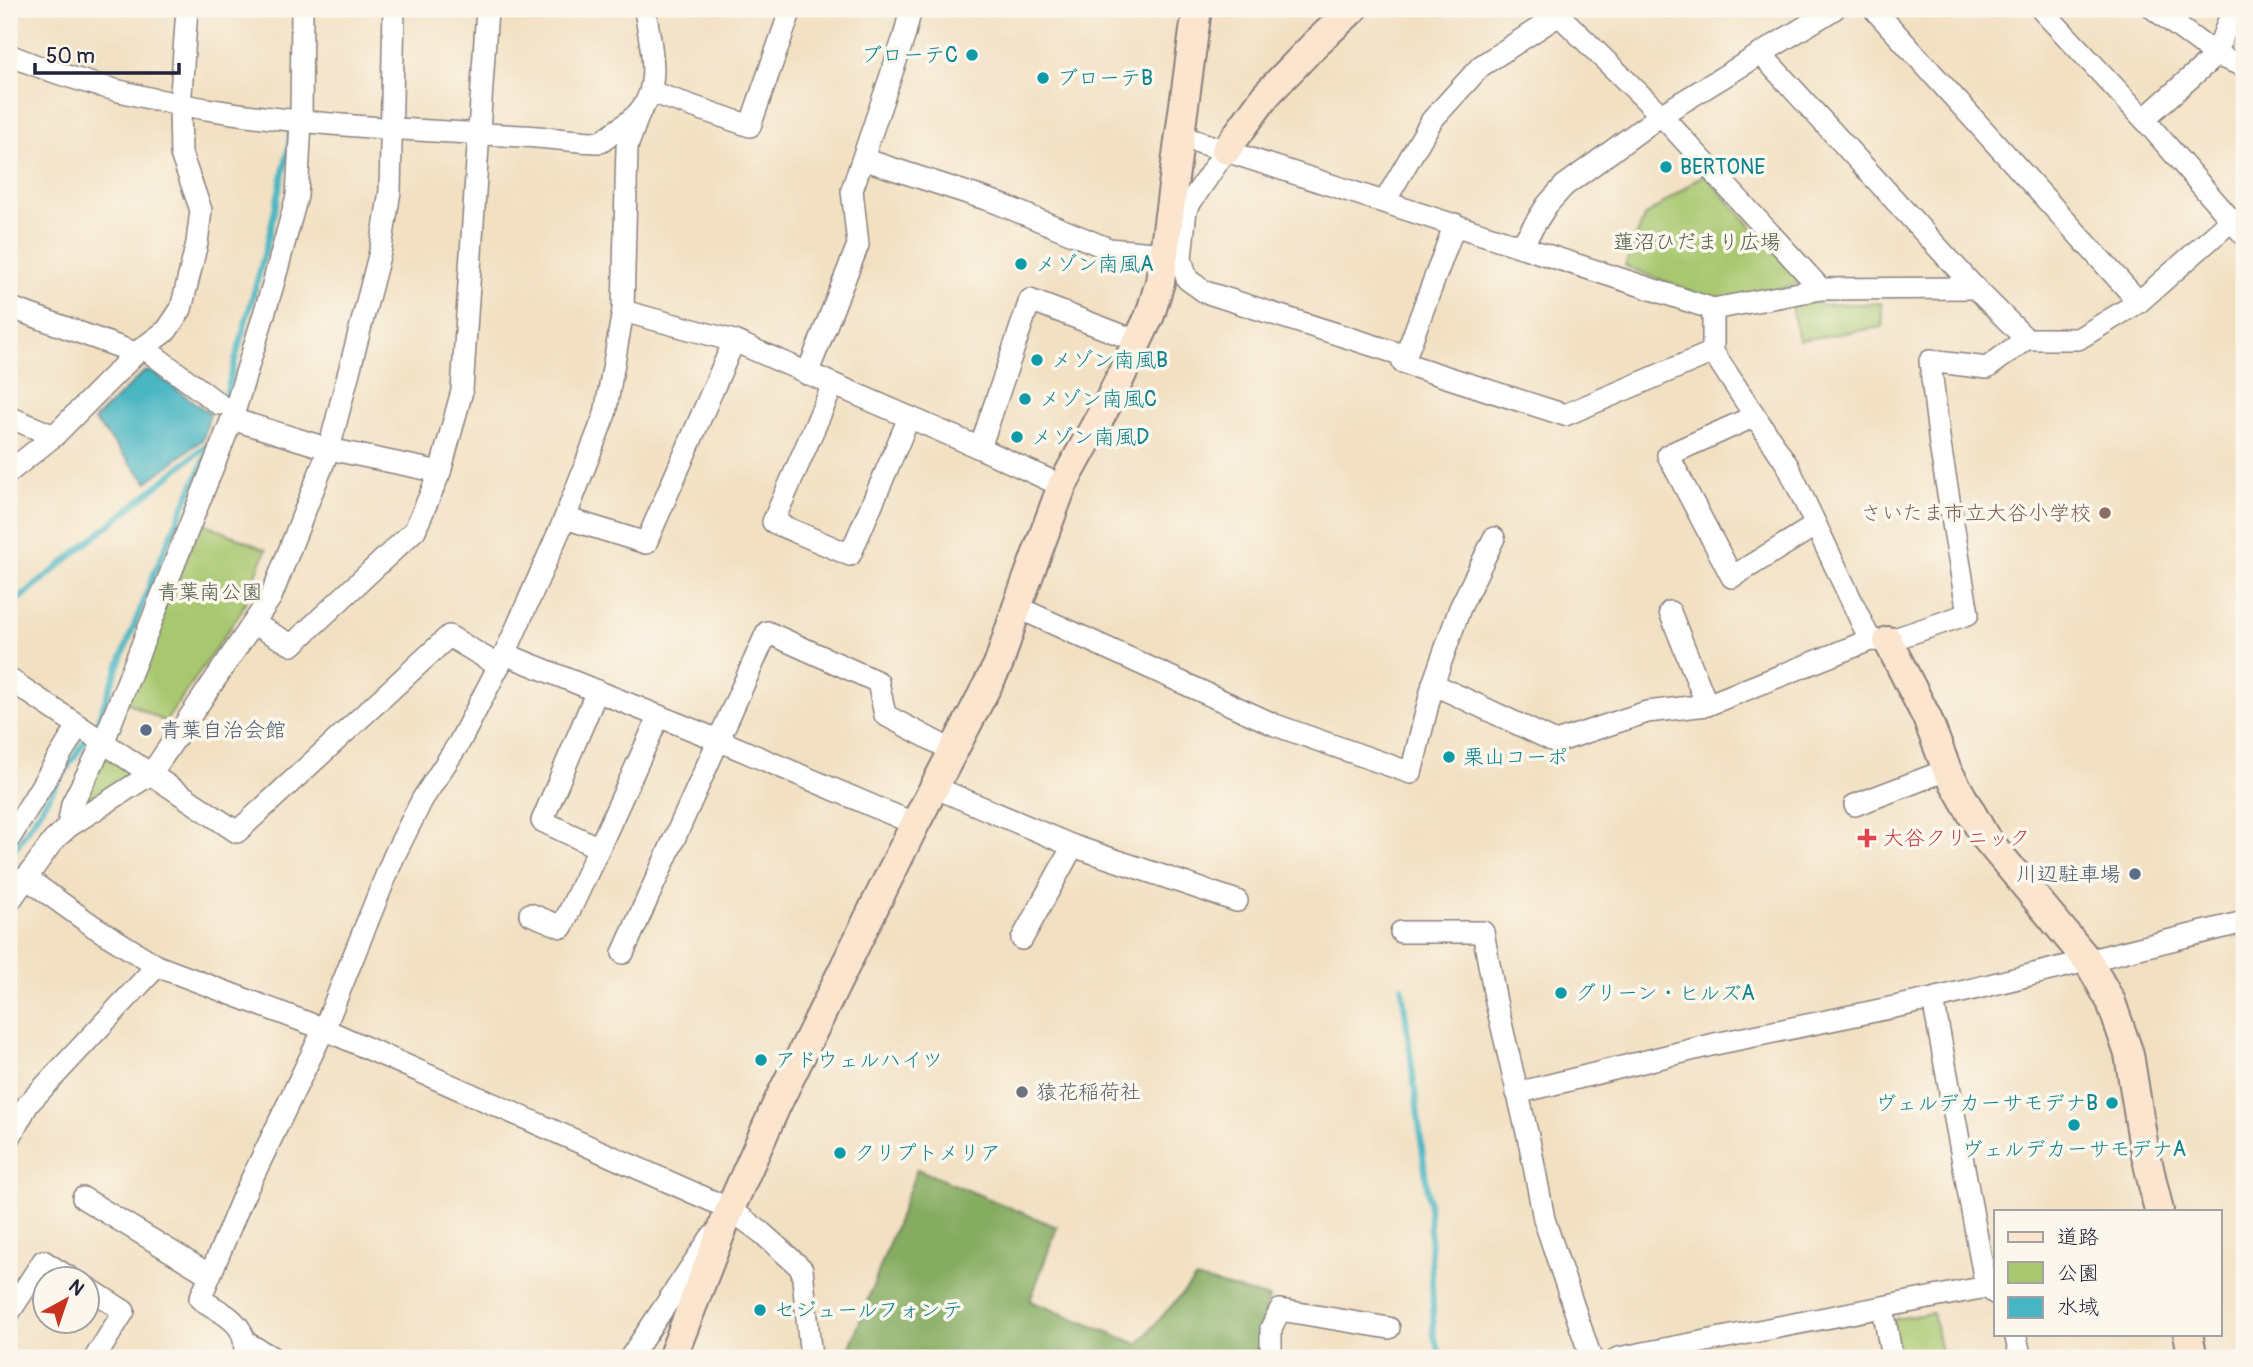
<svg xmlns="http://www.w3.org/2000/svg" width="2253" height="1367" viewBox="0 0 2253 1367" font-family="Pangolin,'Klee One',sans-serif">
<rect width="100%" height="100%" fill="#fbf7ec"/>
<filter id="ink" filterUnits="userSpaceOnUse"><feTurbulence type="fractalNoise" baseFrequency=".0143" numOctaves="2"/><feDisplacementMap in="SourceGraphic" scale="14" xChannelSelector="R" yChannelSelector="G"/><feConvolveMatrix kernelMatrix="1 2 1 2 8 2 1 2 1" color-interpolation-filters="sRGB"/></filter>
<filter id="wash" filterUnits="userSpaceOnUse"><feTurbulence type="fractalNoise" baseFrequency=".00686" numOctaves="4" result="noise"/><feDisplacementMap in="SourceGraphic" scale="28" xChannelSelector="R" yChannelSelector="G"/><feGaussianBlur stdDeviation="1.57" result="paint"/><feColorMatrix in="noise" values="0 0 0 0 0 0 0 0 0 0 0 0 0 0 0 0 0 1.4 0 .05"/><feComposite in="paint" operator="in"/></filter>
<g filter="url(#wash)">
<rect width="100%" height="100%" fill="#f2e0c2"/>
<g fill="#a8c76f" stroke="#657455" stroke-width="2">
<polygon points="1704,174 1802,282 1724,305 1625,266 1644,217"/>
<polygon points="1817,301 1821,305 1881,303 1883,327 1799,340 1791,306"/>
<polygon points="201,522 266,550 241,612 165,722 125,701"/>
<polygon points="115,755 131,767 129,776 87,804 80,798 106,758"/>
<polygon points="1933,1313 1942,1358 1899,1358 1892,1324 1896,1319"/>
</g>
<path fill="#86ac62" stroke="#54674e" stroke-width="2" d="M917,1169L1057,1227L1030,1301L1138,1344L1195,1279L1203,1280L1269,1298C1264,1316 1252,1342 1266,1358H846Z"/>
<polygon fill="#48b6c2" stroke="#356c7e" stroke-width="2" points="151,371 210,414 203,439 147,482 94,420 144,372"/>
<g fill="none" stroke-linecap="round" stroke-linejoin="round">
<g stroke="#48b6c2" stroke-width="6">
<polyline points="214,438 267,244 289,146 290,129"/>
<polyline points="9,607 213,440"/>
<polyline points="9,858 97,722 155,571 207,454"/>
<polyline points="1402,987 1429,1203 1434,1337 1442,1358"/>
</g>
</g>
</g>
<g filter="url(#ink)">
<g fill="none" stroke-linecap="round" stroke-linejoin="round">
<g stroke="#8a817e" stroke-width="24">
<g id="street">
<polyline points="1874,9 2139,302"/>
<polyline points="2041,9 2144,119 2244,235"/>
<polyline points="2154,9 2216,55 2244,66"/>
<polyline points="1761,54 1975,288 2026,339"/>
<path d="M9,55C171,122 348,126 522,136C548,137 574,142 601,142C613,132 630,123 640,111C663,84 649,40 645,9"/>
<polyline points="651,92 750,126 791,9"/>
<polyline points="2144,119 2216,55 2233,9"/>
<polyline points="1180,136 1713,309 1821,289 1975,288"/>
<polyline points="1226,150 1186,209 1181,258 1187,279 1205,292 1406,356"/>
<polyline points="863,159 995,202 1109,249 1164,254"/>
<polyline points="1385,201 1432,120 1481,66 1559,15 1661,115 1821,289"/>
<polyline points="1455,224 1403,363 1565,415 1713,352"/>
<polyline points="1521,246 1547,205 1564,186 1661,115 1834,9"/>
<polyline points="9,307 136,353"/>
<polyline points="1713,309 1713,352 1788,466 1870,640"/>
<polyline points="623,311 734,341 980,448 1062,486"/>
<polyline points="144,348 219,404"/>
<polyline points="807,374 858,245 852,190 904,37 911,9"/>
<polyline points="833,385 773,522 850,555 909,418"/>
<polyline points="1755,416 1668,455 1732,577 1816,525"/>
<polyline points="9,417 54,436"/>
<polyline points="232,419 329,449 440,472"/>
<polyline points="980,448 1030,300 1137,341"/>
<polyline points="9,472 54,436 136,353 167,330 181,309 197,243 201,210 181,154 180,107 187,9"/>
<polyline points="565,518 646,543 734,341"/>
<polyline points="1017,607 1275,725 1411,773 1433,684 1556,742 1647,712 1707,705 1870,640 1888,641 1968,614 1940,445 1930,361 1987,368 2026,339 2078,339 2139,302 2232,220"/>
<polyline points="1670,612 1707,705"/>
<polyline points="254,624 292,645 415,530 440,472 462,391 487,9"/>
<polyline points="505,654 718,740 915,824"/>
<polyline points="9,679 237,832 449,636 499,666"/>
<polyline points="1433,684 1460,608 1494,538"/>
<polyline points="597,691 542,821 599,848 659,716"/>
<polyline points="934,787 1073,846 1237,901"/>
<polyline points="1855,805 1947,770"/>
<polyline points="68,827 72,804 103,743 232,419 272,288 297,196 301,122 302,9"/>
<polyline points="9,839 78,726"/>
<polyline points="25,877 93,926 157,966 324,1029 730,1209 762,1233 802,1269 811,1358"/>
<polyline points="9,902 53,841 68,827 151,774 271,597 329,449 381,248 390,191 394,9"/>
<polyline points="530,914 562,927 599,848"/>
<polyline points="1401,932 1483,932 1496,1002 1530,1145 1544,1219 1591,1358"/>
<polyline points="1022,939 1073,846"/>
<polyline points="623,953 767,632 878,682 885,715 953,751"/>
<polyline points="1933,999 1986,1287 1996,1294"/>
<polyline points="1517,1093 1715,1044 1933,999 2244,922"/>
<polyline points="9,1139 28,1104 157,966"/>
<polyline points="83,1198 210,1275"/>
<polyline points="88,1288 124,1311 95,1358"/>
<polyline points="1883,1308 1892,1358"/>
<polyline points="9,1313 43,1261 73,1280"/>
<polyline points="2015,1334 2021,1358"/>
<polyline points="247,1343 273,1358"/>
<path d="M244,1358C250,1323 225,1315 200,1299L242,1199L324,1029L394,856L422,800L459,743L505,654L565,518L605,414L623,311L627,147L640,111"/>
<polyline points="630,1358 711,1237"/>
<polyline points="1271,1358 1271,1328 1280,1310 1389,1328"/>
<polyline points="1618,1358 1986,1287"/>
</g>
</g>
<g stroke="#8a817e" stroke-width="32">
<g id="secondary">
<polyline points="1226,150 1266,95 1316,43 1353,9"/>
<polyline points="1888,641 1927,718 1947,770 1985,837 2088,961 2111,1002 2129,1054 2143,1142 2159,1211"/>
<polyline points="2188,1334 2193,1358"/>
<polyline points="672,1358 730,1209 776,1106 915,824 999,663 1017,607 1062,486 1110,399 1150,315 1160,282 1197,9"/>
</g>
</g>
<use href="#street" stroke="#fff" stroke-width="21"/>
<use href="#secondary" stroke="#fbe5cf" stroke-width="28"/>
</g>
</g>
<g fill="#0f9aa8" stroke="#fbf7ec" stroke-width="2.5">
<circle cx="972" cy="55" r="7"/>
<circle cx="1043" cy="78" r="7"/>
<circle cx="1666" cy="167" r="7"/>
<circle cx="1021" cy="264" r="7"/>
<circle cx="1037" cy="360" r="7"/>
<circle cx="1025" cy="399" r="7"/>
<circle cx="1017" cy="437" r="7"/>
<circle cx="1449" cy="757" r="7"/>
<circle cx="1561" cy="993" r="7"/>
<circle cx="761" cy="1060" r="7"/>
<circle cx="2112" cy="1103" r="7"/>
<circle cx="2074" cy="1125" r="7"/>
<circle cx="840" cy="1153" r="7"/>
<circle cx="760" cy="1310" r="7"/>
</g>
<circle fill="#8d6e63" stroke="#fbf7ec" stroke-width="2.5" cx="2105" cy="513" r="7"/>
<g fill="#5c6f8a" stroke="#fbf7ec" stroke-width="2.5">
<circle cx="146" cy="730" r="7"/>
<circle cx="2135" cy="874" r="7"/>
</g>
<path fill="#e0444e" stroke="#fbf7ec" stroke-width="2.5" d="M1863.5 827.5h7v7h7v7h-7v7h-7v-7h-7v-7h7z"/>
<circle fill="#6b7280" stroke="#fbf7ec" stroke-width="2.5" cx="1022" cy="1092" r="7"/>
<g text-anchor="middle" stroke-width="7" stroke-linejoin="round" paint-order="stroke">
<g font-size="21" fill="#0d838f" stroke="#fbf7ec" text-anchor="start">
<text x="958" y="62" text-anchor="end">ブローテC</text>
<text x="1057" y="85">ブローテB</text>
<text x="1680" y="174">BERTONE</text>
<text x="1035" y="271">メゾン南風A</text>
<text x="1051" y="367">メゾン南風B</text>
<text x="1039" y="406">メゾン南風C</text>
<text x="1031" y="444">メゾン南風D</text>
<text x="1463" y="764">栗山コーポ</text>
<text x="1575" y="1000">グリーン・ヒルズA</text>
<text x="775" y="1067">アドウェルハイツ</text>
<text x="2098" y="1110" text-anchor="end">ヴェルデカーサモデナB</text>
<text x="2074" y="1156" text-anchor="middle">ヴェルデカーサモデナA</text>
<text x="854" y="1160">クリプトメリア</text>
<text x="774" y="1317">セジュールフォンテ</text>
</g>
<g font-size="21" fill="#515c4d" stroke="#fbf7ec">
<text x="1697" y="249">蓮沼ひだまり広場</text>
<text x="210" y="599">青葉南公園</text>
</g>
<g font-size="21" fill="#785e54" stroke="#fbf7ec" text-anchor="end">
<text x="2091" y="520">さいたま市立大谷小学校</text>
</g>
<g font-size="21" fill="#4e5e75" stroke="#fbf7ec" text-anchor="start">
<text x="160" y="737">青葉自治会館</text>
<text x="2121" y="881" text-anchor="end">川辺駐車場</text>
</g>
<g font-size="21" fill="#be3a42" stroke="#fbf7ec" text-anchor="start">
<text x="1883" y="845">大谷クリニック</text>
</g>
<g font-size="21" fill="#5b616d" stroke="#fbf7ec" text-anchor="start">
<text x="1036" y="1099">猿花稲荷社</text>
</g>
</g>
<rect width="2253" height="1367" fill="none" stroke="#fbf7ec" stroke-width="35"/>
<rect x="1994" y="1210" width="228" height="126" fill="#fbf7ec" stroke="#a4a2a5" stroke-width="2"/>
<rect x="2008" y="1232" width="35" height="10" fill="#fbe5cf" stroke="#a4a2a5" stroke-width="2"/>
<text x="2057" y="1244" font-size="21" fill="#22223b">道路</text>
<rect x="2008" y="1262" width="35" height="21" fill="#a8c76f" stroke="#a4a2a5" stroke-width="2"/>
<text x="2057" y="1280" font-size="21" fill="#22223b">公園</text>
<rect x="2008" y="1297" width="35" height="21" fill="#48b6c2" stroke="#a4a2a5" stroke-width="2"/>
<text x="2057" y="1314" font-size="21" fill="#22223b">水域</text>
<g transform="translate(66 1300) rotate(40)"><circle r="33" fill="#fbf7ec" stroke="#a4a2a5" stroke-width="2"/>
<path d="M0-5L12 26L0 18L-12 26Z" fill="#c8321e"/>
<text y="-10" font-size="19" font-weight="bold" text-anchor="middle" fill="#22223b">N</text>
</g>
<path d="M35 63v10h144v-10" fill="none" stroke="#22223b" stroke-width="3.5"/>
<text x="46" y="63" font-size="21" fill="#22223b" stroke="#fbf7ec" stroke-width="5" paint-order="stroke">50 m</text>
</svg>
